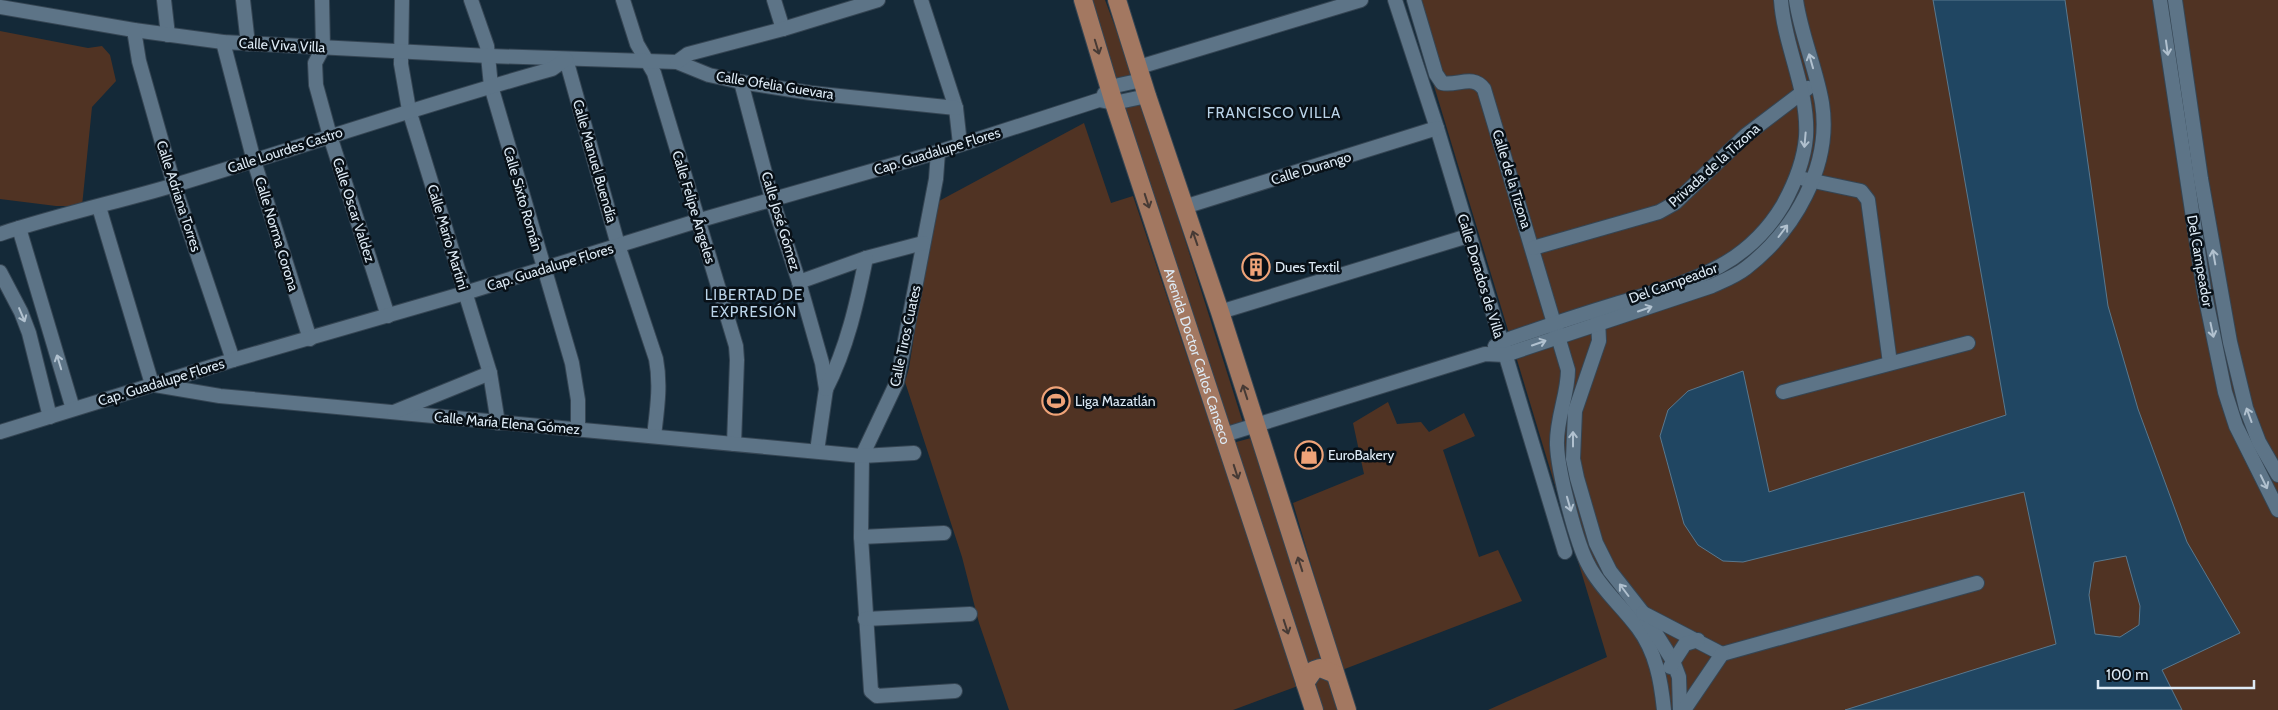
<svg xmlns="http://www.w3.org/2000/svg" width="2278" height="710" viewBox="0 0 2278 710" font-family="Cabin,sans-serif">
<rect width="100%" height="100%" fill="#142938"/>
<g fill="#503323">
<polygon points="1084,0 1105,0 1135,80 1114,84"/>
<polygon points="1408,0 2278,0 2278,710 1488,710 1607,657"/>
<polygon points="0,31 88,48 102,46 110,55 116,81 92,107 82,206 56,206 0,199"/>
<polygon points="1119,104 1142,104 1244,426 1234,429 1228,425"/>
<polygon points="1084,123 1111,203 1133,196 1298,686 1233,710 1009,710 979,623 962,557 905,382 909,368 922,284 939,201"/>
<polygon points="1388,402 1397,424 1421,422 1429,432 1464,413 1475,436 1443,450 1479,557 1498,550 1522,601 1342,670 1293,503 1364,474 1353,423"/>
<polygon points="1251,438 1342,710 1320,710 1229,444"/>
</g>
<path fill="#204662" stroke="#59788e" fill-rule="evenodd" d="M1933,0H2065L2108,306L2138,409L2187,542L2240,633L2162,670L2182,710H1845L2056,644L2024,492L1743,562L1723,561L1698,545L1684,524L1660,436L1668,410L1688,391L1743,371L1769,492L2006,415ZM2126,556L2140,606L2139,625L2120,637L2095,634L2089,595L2094,562Z"/>
<g fill="none" stroke-linecap="round" stroke-linejoin="round">
<g stroke="#354553" stroke-width="16">
<g id="minor">
<polyline points="164,0 168,35"/>
<polyline points="243,0 248,44"/>
<polyline points="322,0 323,48 315,63 316,85 330,136 388,316"/>
<polyline points="402,0 401,64 409,110 490,373 498,423"/>
<polyline points="471,0 487,46 491,86 572,363 578,400 578,429"/>
<polyline points="623,0 637,44 654,73 736,346 737,360 734,444"/>
<polyline points="774,0 783,29"/>
<polyline points="921,0 956,108 960,144"/>
<polyline points="1395,0 1437,128 1565,552"/>
<path d="M1414,0L1436,74L1442,83C1458,86 1473,74 1484,89L1568,370C1568,395 1556,419 1557,445C1558,471 1576,543 1589,566C1601,589 1622,606 1638,628C1656,652 1661,681 1664,710"/>
<polyline points="2160,0 2204,290 2225,392 2236,426 2278,510"/>
<polyline points="2175,0 2201,179 2230,342 2246,408 2259,442 2278,475"/>
<polyline points="0,7 134,30 223,42 489,56 677,62 709,75 741,82 811,93 956,108"/>
<polyline points="134,30 139,61 174,185 233,360"/>
<polyline points="223,42 254,161 310,339"/>
<path d="M566,59L618,245L656,359C661,385 657,410 654,436"/>
<polyline points="677,62 688,54 783,29 878,0"/>
<polyline points="1139,67 1361,0"/>
<polyline points="741,82 772,199 799,282 822,363 826,389 817,451"/>
<polyline points="1104,94 1110,87 1142,80"/>
<polyline points="938,152 936,179 897,382 862,456 861,537 871,691 877,696 955,691"/>
<polyline points="1804,179 1861,191 1868,200 1890,363"/>
<polyline points="99,207 152,384"/>
<polyline points="1184,207 1437,128"/>
<polyline points="19,228 73,409"/>
<path d="M0,234C58,215 117,202 175,185C301,147 426,104 552,69L566,59"/>
<polyline points="1533,248 1659,212 1675,203 1746,135 1808,88"/>
<polyline points="0,272 21,312 29,333 50,417"/>
<polyline points="799,282 866,258 923,243"/>
<polyline points="1220,312 1468,236"/>
<polyline points="1598,318 1599,341 1575,411 1573,459 1577,478 1596,543 1610,571 1643,613 1673,661 1679,677 1680,710"/>
<path d="M1495,346L1501,342C1540,328 1580,315 1619,303C1686,282 1744,270 1783,205C1794,185 1804,161 1806,137C1809,90 1784,46 1781,0"/>
<polyline points="155,385 220,396 862,456 914,453"/>
<path d="M826,389C847,348 857,303 866,258"/>
<polyline points="1783,392 1968,343"/>
<polyline points="394,412 490,373"/>
<polyline points="0,432 233,360 465,293 697,221 938,152 1099,100 1114,103 1147,96"/>
<path d="M1224,435L1485,354L1505,355L1712,286C1723,281 1736,276 1746,268C1794,231 1832,166 1822,103C1816,68 1801,35 1796,0"/>
<polyline points="861,537 944,533"/>
<polyline points="1643,613 1722,654"/>
<polyline points="865,619 970,614"/>
<polyline points="1722,654 1977,583"/>
<polyline points="1670,667 1685,644 1698,640"/>
<polyline points="1684,710 1722,654"/>
</g>
</g>
<g stroke="#354553" stroke-width="20">
<g id="major">
<path id="s1" d="M1083,0L1114,103L1314,710"/>
<polyline points="1117,0 1147,96 1220,312 1347,710"/>
<polyline points="1305,683 1314,670 1320,668 1335,674"/>
</g>
</g>
<use href="#minor" stroke="#5d7487" stroke-width="14"/>
<use href="#major" stroke="#a37861" stroke-width="18"/>
</g>
<defs><path id="oneway-shaft" d="M-6 0H5M1.5-3L5.5 0L1.5 3" fill="none" stroke-width="1.6" stroke-linecap="round" stroke-linejoin="round" transform="scale(1.25)"/></defs>
<g stroke="#463a35">
<use href="#oneway-shaft" transform="translate(1097 47) rotate(73)"/>
<use href="#oneway-shaft" transform="translate(1147 201) rotate(72)"/>
<use href="#oneway-shaft" transform="translate(1195 238) rotate(-109)"/>
<use href="#oneway-shaft" transform="translate(1245 392) rotate(-108)"/>
<use href="#oneway-shaft" transform="translate(1236 472) rotate(72)"/>
<use href="#oneway-shaft" transform="translate(1300 564) rotate(-108)"/>
<use href="#oneway-shaft" transform="translate(1286 627) rotate(72)"/>
</g>
<g stroke="#b1c1cf">
<use href="#oneway-shaft" transform="translate(2167 48) rotate(82)"/>
<use href="#oneway-shaft" transform="translate(1811 61) rotate(-106)"/>
<use href="#oneway-shaft" transform="translate(1805 140) rotate(95)"/>
<use href="#oneway-shaft" transform="translate(1783 231) rotate(-53)"/>
<use href="#oneway-shaft" transform="translate(2214 257) rotate(-100)"/>
<use href="#oneway-shaft" transform="translate(1645 309) rotate(-19)"/>
<use href="#oneway-shaft" transform="translate(22 315) rotate(67)"/>
<use href="#oneway-shaft" transform="translate(2212 330) rotate(78)"/>
<use href="#oneway-shaft" transform="translate(1539 343) rotate(-19)"/>
<use href="#oneway-shaft" transform="translate(59 362) rotate(-107)"/>
<use href="#oneway-shaft" transform="translate(2249 415) rotate(-110)"/>
<use href="#oneway-shaft" transform="translate(1573 439) rotate(-90)"/>
<use href="#oneway-shaft" transform="translate(2264 482) rotate(64)"/>
<use href="#oneway-shaft" transform="translate(1569 504) rotate(74)"/>
<use href="#oneway-shaft" transform="translate(1624 590) rotate(-127)"/>
</g>
<defs>
<g id="building-ring" transform="scale(1.4375)"><circle r="9.5" fill="#081017" stroke="#efa378" stroke-width="1.5"/><path d="M-4-6H4V6H1V3H-1V6H-4ZM-2.5-4.3h1.7v1.8h-1.7ZM.8-4.3h1.7v1.8H.8ZM-2.5-1h1.7V.8h-1.7ZM.8-1h1.7V.8H.8Z" fill="#efa378"/></g>
<g id="stadium-ring" transform="scale(1.4375)"><circle r="9.5" fill="#081017" stroke="#efa378" stroke-width="1.5"/><path d="M0-5a6.5 5 0 1 0 0 10a6.5 5 0 1 0 0-10ZM-3.5-1.8h7v3.6h-7Z" fill="#efa378"/></g>
<g id="shop-ring" transform="scale(1.4375)"><circle r="9.5" fill="#081017" stroke="#efa378" stroke-width="1.5"/><path d="M-5-2.5h2.3a2.7 3.5 0 0 1 5.4 0H5L5.5 6h-11ZM-1.5-2.5h3a1.5 2.3 0 0 0-3 0Z" fill="#efa378"/></g>
</defs>
<g fill-rule="evenodd">
<use href="#building-ring" x="1256" y="267"/>
<use href="#stadium-ring" x="1056" y="401"/>
<use href="#shop-ring" x="1309" y="455"/>
</g>
<g text-anchor="middle" stroke-width="5" stroke-linejoin="round" paint-order="stroke">
<g font-size="14" fill="#deebf6" stroke="#081017">
<text transform="translate(282 45) rotate(3)" y="5">Calle Viva Villa</text>
<text transform="translate(775 85) rotate(9)" y="5">Calle Ofelia Guevara</text>
<text transform="translate(285 150) rotate(-18)" y="5">Calle Lourdes Castro</text>
<text transform="translate(937 151) rotate(-17)" y="5">Cap. Guadalupe Flores</text>
<text transform="translate(595 161) rotate(74)" y="5">Calle Manuel Buendía</text>
<text transform="translate(1714 165) rotate(-42)" y="5">Privada de la Tizona</text>
<text transform="translate(1311 168) rotate(-17)" y="5">Calle Durango</text>
<text transform="translate(1512 179) rotate(73)" y="5">Calle de la Tizona</text>
<text transform="translate(179 196) rotate(72)" y="5">Calle Adriana Torres</text>
<text transform="translate(523 199) rotate(74)" y="5">Calle Sixto Román</text>
<text transform="translate(694 207) rotate(73)" y="5">Calle Felipe Ángeles</text>
<text transform="translate(354 210) rotate(72)" y="5">Calle Oscar Valdez</text>
<text transform="translate(781 221) rotate(73)" y="5">Calle José Gómez</text>
<text transform="translate(277 234) rotate(73)" y="5">Calle Norma Corona</text>
<text transform="translate(448 237) rotate(73)" y="5">Calle Mario Martini</text>
<text transform="translate(2200 261) rotate(80)" y="5">Del Campeador</text>
<text transform="translate(550 267) rotate(-17)" y="5">Cap. Guadalupe Flores</text>
<text transform="translate(1481 276) rotate(73)" y="5">Calle Dorados de Villa</text>
<text transform="translate(1673 283) rotate(-20)" y="5">Del Campeador</text>
<text transform="translate(905 336) rotate(-78)" y="5">Calle Tiros Cuates</text>
<text dy="5" stroke="none"><textPath href="#s1" startOffset="374">Avenida Doctor Carlos Canseco</textPath></text>
<text transform="translate(161 382) rotate(-17)" y="5">Cap. Guadalupe Flores</text>
<text transform="translate(507 423) rotate(5)" y="5">Calle María Elena Gómez</text>
</g>
<g font-size="14" fill="#deebf6" stroke="#081017" text-anchor="start">
<text x="1275" y="272">Dues Textil</text>
<text x="1075" y="406">Liga Mazatlán</text>
<text x="1328" y="460">EuroBakery</text>
</g>
<g font-size="15" letter-spacing="1" fill="#bad3e8" stroke="#081017">
<text x="1274" y="118">FRANCISCO VILLA</text>
<text x="754" y="300">LIBERTAD DE<tspan x="754" dy="17">EXPRESIÓN</tspan></text>
</g>
</g>
<path d="M2098 680v8h156v-8" fill="none" stroke="#deebf6" stroke-width="2.5"/>
<text x="2106" y="680" font-size="15" fill="#deebf6" stroke="#081017" stroke-width="4" paint-order="stroke">100 m</text>
</svg>
